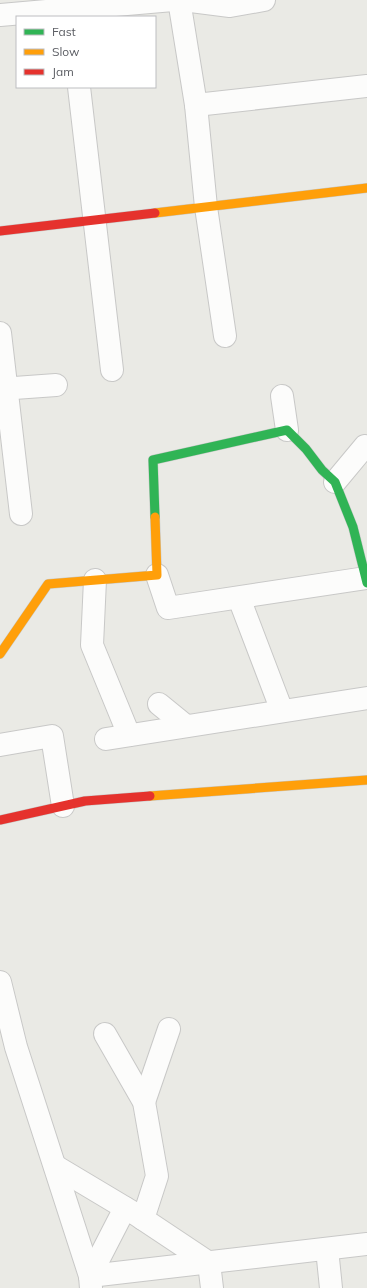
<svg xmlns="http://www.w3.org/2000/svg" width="367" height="1288" viewBox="0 0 367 1288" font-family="Mulish,sans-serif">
<rect width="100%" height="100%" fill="#eaeae5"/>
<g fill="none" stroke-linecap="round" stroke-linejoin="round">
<g stroke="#c8c8c7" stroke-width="24">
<g id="street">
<polyline points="179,0 196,105 206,207 225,336"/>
<polyline points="183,0 230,6 264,0"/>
<polyline points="0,15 173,0"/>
<polyline points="79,87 112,370"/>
<polyline points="196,105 367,86"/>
<polyline points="0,333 21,514"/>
<polyline points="0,389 56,385"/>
<polyline points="282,396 287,430"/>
<polyline points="335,482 365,446"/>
<polyline points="157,575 168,608 366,578"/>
<polyline points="95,580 92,645 129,735"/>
<polyline points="239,598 282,711"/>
<polyline points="159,704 186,726"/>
<polyline points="106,739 367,698"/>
<polyline points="0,745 52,736 63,806"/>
<polyline points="0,982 16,1047 90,1276 91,1288"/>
<polyline points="105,1034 144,1102 157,1176 143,1219"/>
<polyline points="144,1102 169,1029"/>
<polyline points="55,1166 137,1215 209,1263 212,1288"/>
<polyline points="327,1249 331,1288"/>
<polyline points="90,1276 367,1244"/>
<polyline points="90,1276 125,1208"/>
</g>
</g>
<g stroke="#c7c8c7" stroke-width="10">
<polyline id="fast" points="155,517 153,460 287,430 306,449 322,470 335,482 353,527 367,583"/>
</g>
<g stroke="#c7c8c7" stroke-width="10">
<g id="slow">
<polyline points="155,213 367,188"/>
<polyline points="0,654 48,584 157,575 155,517"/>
<polyline points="150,796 367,780"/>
</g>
</g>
<g stroke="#c7c8c7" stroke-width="10">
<g id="jam">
<polyline points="0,231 155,213"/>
<polyline points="0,820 85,801 150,796"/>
</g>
</g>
<use href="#street" stroke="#fcfcfb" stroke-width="22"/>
<use href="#fast" stroke="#30b455" stroke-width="9"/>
<use href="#slow" stroke="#ff9f0a" stroke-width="9"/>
<use href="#jam" stroke="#e5322d" stroke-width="9"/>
</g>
<rect x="16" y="16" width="140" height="72" fill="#ffffff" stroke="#bdbec1"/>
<rect x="24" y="29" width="20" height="6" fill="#30b455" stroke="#bdbec1"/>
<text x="52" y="36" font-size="12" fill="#5b5d63">Fast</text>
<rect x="24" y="49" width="20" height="6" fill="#ff9f0a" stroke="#bdbec1"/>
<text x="52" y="56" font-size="12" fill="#5b5d63">Slow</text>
<rect x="24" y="69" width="20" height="6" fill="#e5322d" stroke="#bdbec1"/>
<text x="52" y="76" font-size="12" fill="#5b5d63">Jam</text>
</svg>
